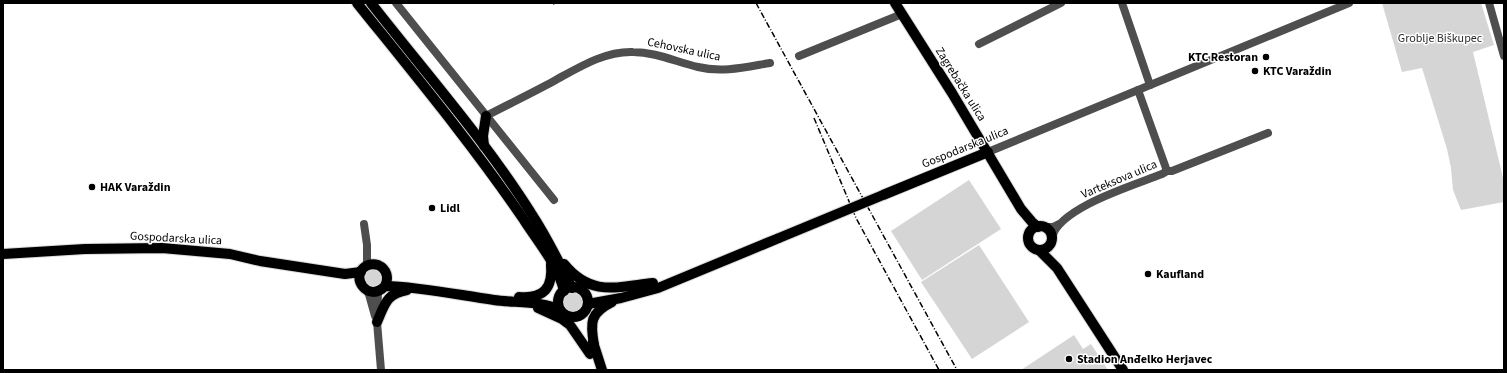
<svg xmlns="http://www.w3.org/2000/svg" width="1507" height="373" viewBox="0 0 1507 373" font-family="'Source Sans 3',sans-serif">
<rect width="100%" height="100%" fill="#fff"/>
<g fill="#d5d5d5">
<polygon points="1382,3 1481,3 1494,45 1473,52 1504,182 1504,202 1461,210 1453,190 1451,168 1447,149 1422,68 1402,72"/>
<polygon points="969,180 1001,229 922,280 891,231"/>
<polygon points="979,245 1029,322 972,359 921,282"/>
<circle cx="373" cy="278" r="10"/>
<circle cx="574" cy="302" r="11"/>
<polygon points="1074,335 1083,349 1091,344 1108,370 1021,370"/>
</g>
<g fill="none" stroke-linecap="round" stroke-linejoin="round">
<g stroke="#dbdbdb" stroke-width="12">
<g id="major">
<path d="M357,3C414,74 473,145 524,220C538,242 558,265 564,291"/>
<path d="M371,3C424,71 485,140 531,213C547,237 559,262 572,288"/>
<polyline points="895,3 952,93 1021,209 1032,222 1038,227"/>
<polyline points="484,146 483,136 486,116"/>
<polyline points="883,195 988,152"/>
<circle cx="1040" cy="238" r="12"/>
<polyline points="1039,250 1057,268 1123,370"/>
<polyline points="3,254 85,249 162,248 230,254 260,261 345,274 361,272"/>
<path d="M564,264C591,297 617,287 653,283"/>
<path d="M385,286C389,278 387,269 378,265C374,264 370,264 366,266C349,276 368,304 385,286C422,287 458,295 494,300C514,303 543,301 560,310"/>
<circle cx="573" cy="302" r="15"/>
<path d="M519,297C544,299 553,288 551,264"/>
<polyline points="588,304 621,298 658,288 779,238"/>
<polyline points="538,308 562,319 570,325 590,354"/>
<path d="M377,322C385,304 386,294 407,290"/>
<polyline points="593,342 602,370"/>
<path d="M594,345C590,322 590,313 612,302"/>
</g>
</g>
<g stroke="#4e4e4e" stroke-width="8">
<polyline points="396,3 554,200"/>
<polyline points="1122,3 1150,85"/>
<polyline points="1489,3 1504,56"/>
<polyline points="979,44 1061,3"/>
<polyline points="799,56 902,14"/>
<path d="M486,116C509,104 532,93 554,81C578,68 604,51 633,52C656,52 676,62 698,67C722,73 746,67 770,63"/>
<polyline points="988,152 1349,3"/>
<polyline points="1167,171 1172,171 1268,133"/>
<polyline points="364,224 367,245 367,266"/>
<polyline points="1044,227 1053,227 1059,224"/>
<path d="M1052,237C1060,207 1135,185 1162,174L1167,171L1138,90"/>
<polyline points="368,291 375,316"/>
<polyline points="378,292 377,322 381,370"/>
</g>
<use href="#major" stroke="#000" stroke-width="10"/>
<g stroke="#000" stroke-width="1.5" stroke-dasharray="6 2 1 2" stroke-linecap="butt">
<polyline points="756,3 957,370"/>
<polyline points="553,4 555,3"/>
<polyline points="814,118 856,218 939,370"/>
</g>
<g stroke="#dbdbdb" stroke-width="12" stroke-linecap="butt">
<polyline id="major-bridge" points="779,238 883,195"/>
</g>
<use href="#major-bridge" stroke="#000" stroke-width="10"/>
</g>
<g fill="#000" stroke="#fff" stroke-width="1.5">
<circle cx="1266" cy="57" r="4"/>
<circle cx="1255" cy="71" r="4"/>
<circle cx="92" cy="187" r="4"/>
<circle cx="432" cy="208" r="4"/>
<circle cx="1148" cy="274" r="4"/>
<circle cx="1069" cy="359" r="4"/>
</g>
<g text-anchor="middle" stroke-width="3" stroke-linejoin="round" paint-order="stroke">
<g font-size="12" fill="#2c2c2c" stroke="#fff">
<text x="1440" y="42">Groblje Biškupec</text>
</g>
<g font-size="12" fill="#000" stroke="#fff">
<text transform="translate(684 49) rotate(12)" y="4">Cehovska ulica</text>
<text transform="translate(961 84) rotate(58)" y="4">Zagrebačka ulica</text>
<text transform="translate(965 147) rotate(-22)" y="4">Gospodarska ulica</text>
<text transform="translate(1119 179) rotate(-23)" y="4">Varteksova ulica</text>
<text transform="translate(176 238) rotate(3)" y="4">Gospodarska ulica</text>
</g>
<g font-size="12" font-weight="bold" fill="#000" stroke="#fff" text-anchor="start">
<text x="1258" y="61" text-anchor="end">KTC Restoran</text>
<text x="1263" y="75">KTC Varaždin</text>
<text x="100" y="191">HAK Varaždin</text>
<text x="440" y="212">Lidl</text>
<text x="1156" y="278">Kaufland</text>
<text x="1077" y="363">Stadion Anđelko Herjavec</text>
</g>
</g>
<rect width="1507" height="373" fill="none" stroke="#000000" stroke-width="8"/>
</svg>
